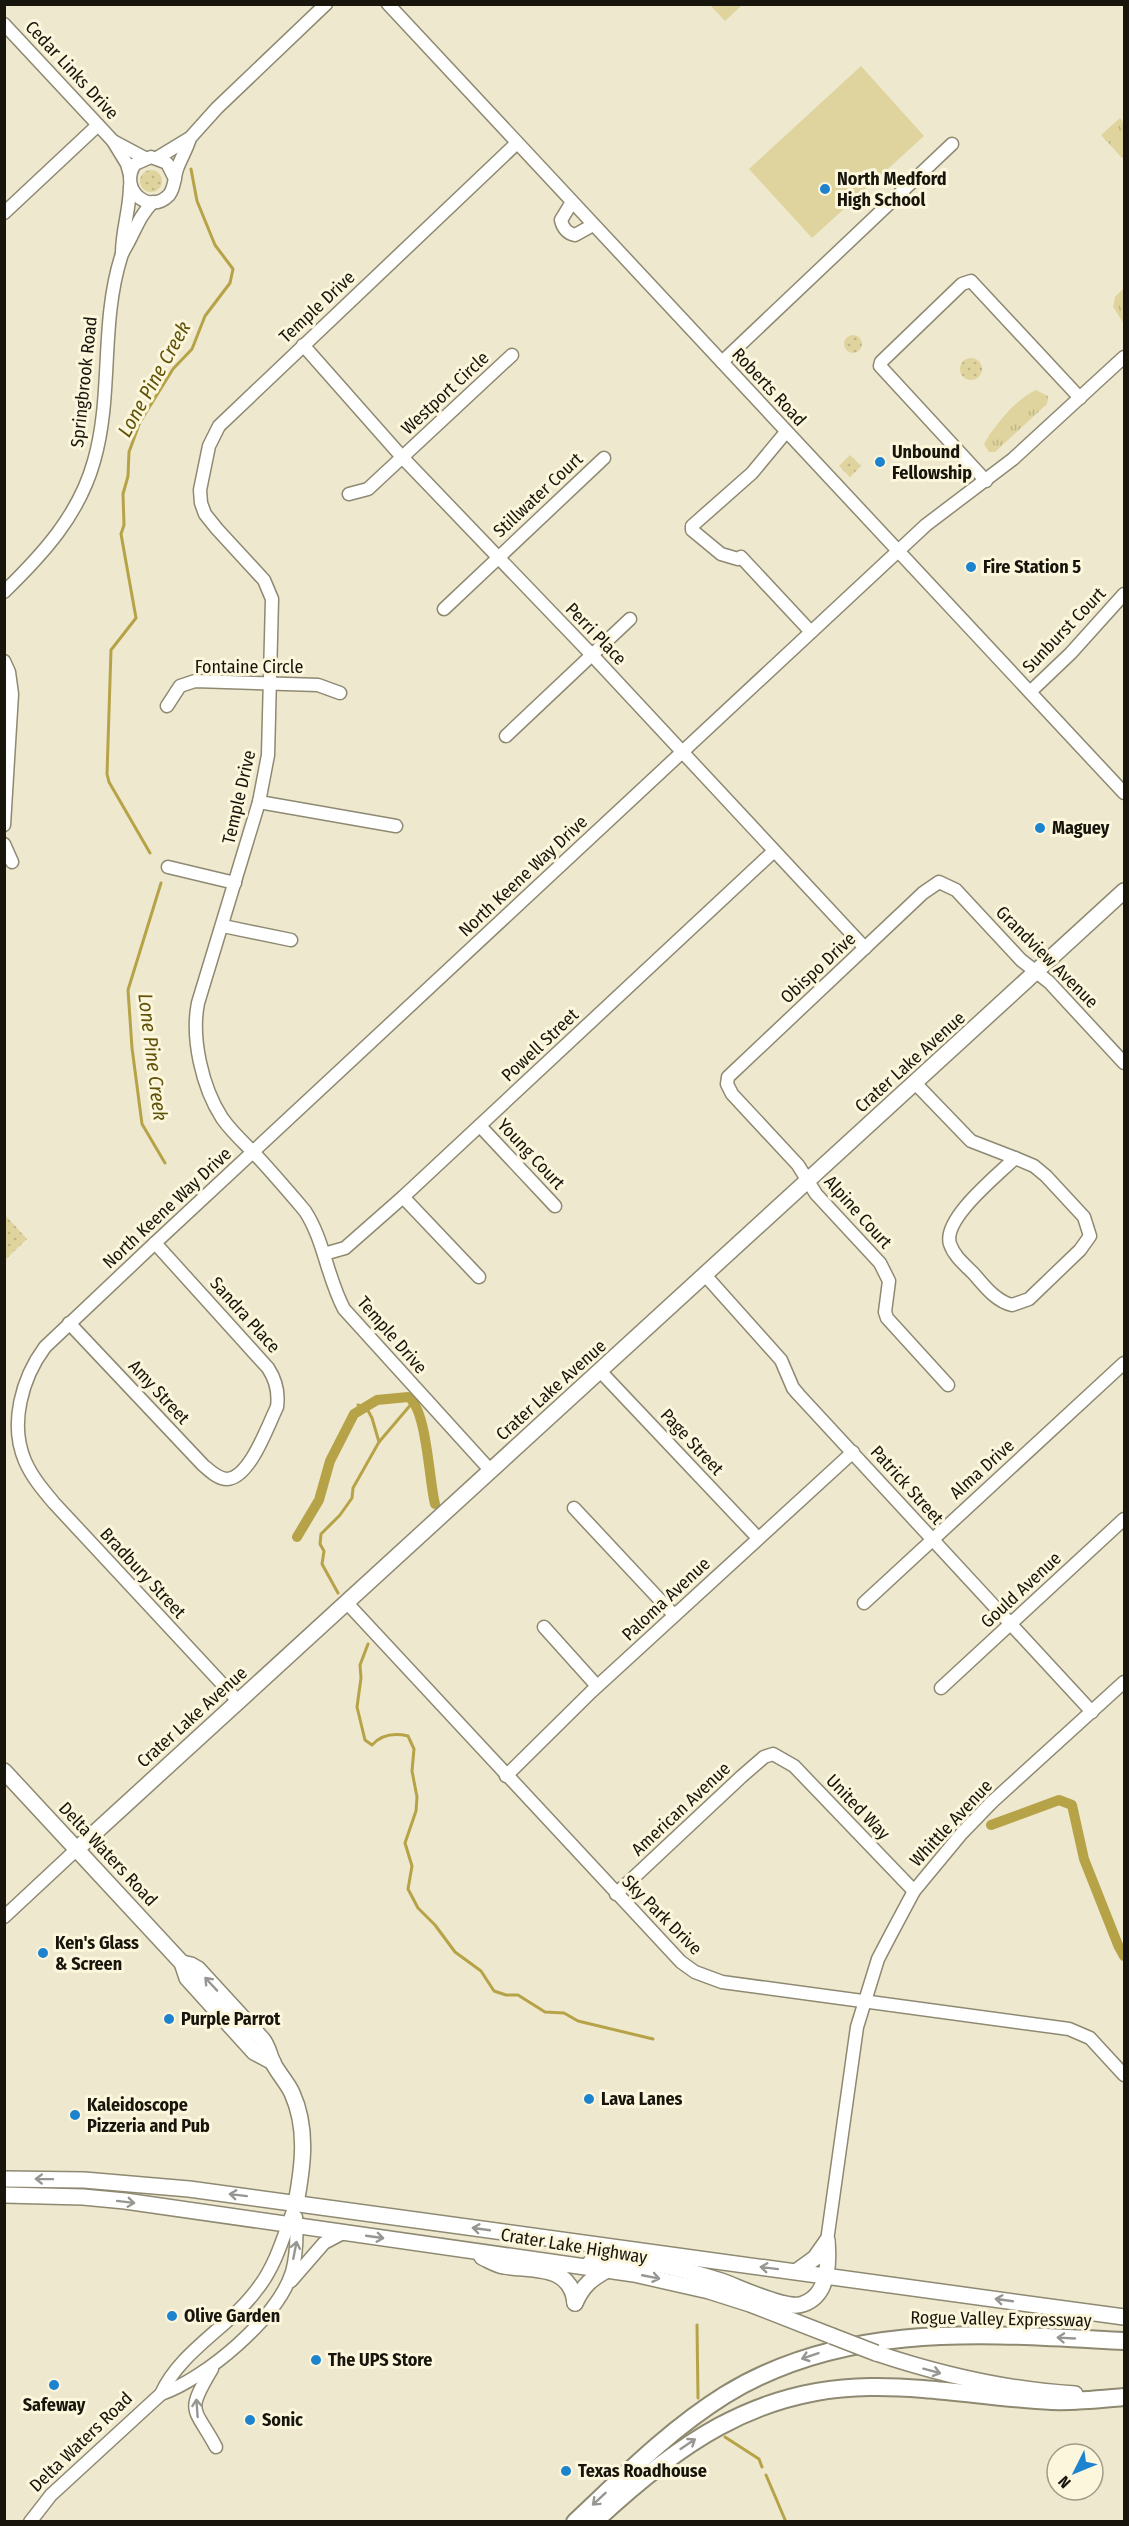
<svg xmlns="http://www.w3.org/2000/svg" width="1129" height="2526" viewBox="0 0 1129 2526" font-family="'Fira Sans Condensed',sans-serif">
<defs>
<pattern id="grass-tufts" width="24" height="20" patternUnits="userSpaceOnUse" patternTransform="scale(1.5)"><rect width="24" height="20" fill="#e0d49e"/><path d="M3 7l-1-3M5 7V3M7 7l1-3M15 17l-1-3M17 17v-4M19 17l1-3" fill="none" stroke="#bfb587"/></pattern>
<pattern id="park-dots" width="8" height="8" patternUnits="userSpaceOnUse" patternTransform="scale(1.5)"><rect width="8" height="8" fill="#e0d49e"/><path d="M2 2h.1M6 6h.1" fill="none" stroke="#bfb587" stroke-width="1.8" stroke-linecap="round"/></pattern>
</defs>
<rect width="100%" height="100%" fill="#eee8cf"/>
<g fill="url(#grass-tufts)">
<polygon points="1120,118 1124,123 1124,155 1122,158 1101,135"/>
<polygon points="1124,288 1124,324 1113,307 1115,297"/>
<path d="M1036,390L1048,396L1047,404L995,452H989L984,444C993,427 1017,398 1036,390Z"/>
</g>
<g fill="url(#park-dots)">
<circle cx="151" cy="181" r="11"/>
<circle cx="853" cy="344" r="9"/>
<circle cx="971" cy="369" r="11"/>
<polygon points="850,455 861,466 850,477 839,466"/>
<polygon points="5,1215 27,1239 5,1260"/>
</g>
<g fill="#e0d49e">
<polygon points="710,5 742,5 725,21"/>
<polygon points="861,66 924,136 812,238 749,169"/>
</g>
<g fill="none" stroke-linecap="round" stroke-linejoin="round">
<g stroke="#b7a347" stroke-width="3">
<polyline points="150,853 109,782 107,774 111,650 136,618 121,534 124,525 123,494 128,476 129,452 140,422 173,369 192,349 205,316 230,283 233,269 215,245 197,201 191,169"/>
<polyline points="161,883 128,990 132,1048 142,1124 165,1163"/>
<polyline points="379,1442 413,1402"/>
<polyline points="338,1593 322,1564 324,1551 320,1544 321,1534 340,1515 352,1498 353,1488 379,1442 372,1418 366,1407 358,1405"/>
<path d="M368,1644L360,1665L361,1678L357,1707L365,1740L372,1745C382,1734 395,1733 408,1736L414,1749L412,1771L417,1797L416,1811L405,1843L412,1866L408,1889L418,1908L435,1925L455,1952L481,1971L494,1991L506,1995H518L545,2012L564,2013L578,2021L653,2039"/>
<polyline points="697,2325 698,2398"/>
<polyline points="725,2437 759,2459 762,2467"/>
<polyline points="766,2475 786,2522"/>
</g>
<g stroke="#b7a347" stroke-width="10">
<path d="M297,1537L319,1500L330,1461L354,1414L377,1400L408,1397C427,1408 429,1482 435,1504"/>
<polyline points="991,1825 1059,1800 1072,1805 1084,1859 1118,1945 1124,1956"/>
</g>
<g stroke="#8e8971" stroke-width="15">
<g id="minor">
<polyline points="388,4 1124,793"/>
<polyline points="4,24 113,141 127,164 130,175"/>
<polyline points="113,141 145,158"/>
<polyline points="157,158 190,138 217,108 326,4"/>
<path d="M175,179L167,163L151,157L135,164C118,189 149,216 169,195C175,188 174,178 177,169C181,158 187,149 190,138"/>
<path d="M572,202L561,220C563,229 567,233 575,235L593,225"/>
<polyline points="4,213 98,125"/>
<path d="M122,253C122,230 130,209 130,186"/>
<polyline points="303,345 402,457 592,655 865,948"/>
<polyline points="722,362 952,144"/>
<polyline points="786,432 752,473 692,526 692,530 721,554 738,559 741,557 811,632"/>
<polyline points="986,481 880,366 881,362 962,284 971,281 1080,398"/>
<polyline points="349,494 368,489 512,355"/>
<path d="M4,592C43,554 79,515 94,461C113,395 100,324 121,257C123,250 128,244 131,237C138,223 142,213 153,202"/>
<polyline points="444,609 604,458"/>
<polyline points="4,661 9,672 12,694 4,825"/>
<polyline points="1030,692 1071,653 1124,594"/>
<polyline points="167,706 180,686 195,681 318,685 340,693"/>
<polyline points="506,736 630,619"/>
<polyline points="259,802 396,826"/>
<polyline points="4,844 12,862"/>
<polyline points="168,867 235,883"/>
<polyline points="223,926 291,940"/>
<polyline points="915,1083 971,1141 1015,1158"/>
<polyline points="480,1126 555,1206"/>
<path d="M1015,1158L1034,1166L1046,1176L1084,1217L1090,1236L1080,1250L1029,1299L1012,1305C995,1301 984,1285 973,1273C964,1264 954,1256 950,1244C942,1219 998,1175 1015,1158Z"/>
<polyline points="403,1197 479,1277"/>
<polyline points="324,1254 345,1248 403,1197 774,851"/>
<polyline points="705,1275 781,1360 793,1388 799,1395 1092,1712"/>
<path d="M69,1323L203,1465C210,1471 218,1479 227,1479C250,1478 268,1425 277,1407C279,1392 276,1380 268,1368L155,1243"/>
<polyline points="600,1371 758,1538"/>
<polyline points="948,1385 887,1318 885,1312 889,1281 880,1263 816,1194 798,1165 732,1094 727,1084 728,1077 923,893 939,882 956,890 1021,960 1049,982 1124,1063"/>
<path d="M491,1471L344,1309C327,1277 324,1240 305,1211C288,1191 271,1171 253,1152C242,1141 231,1131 222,1118C202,1087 191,1038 198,1003L259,802L268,755L272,599L264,580L217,529L205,514L201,503L200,490L209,446L219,426L517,143"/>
<polyline points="574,1508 674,1615"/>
<polyline points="347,1603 681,1962 695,1972 722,1982 1069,2029 1090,2038 1124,2075"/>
<polyline points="864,1603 1124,1363"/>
<polyline points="544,1627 597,1686"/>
<polyline points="941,1688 1124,1519"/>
<path d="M239,1702L54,1503C43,1490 32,1477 25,1461C9,1424 22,1378 45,1347L155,1243L926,525L1013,459L1124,357"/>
<polyline points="506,1776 591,1692 853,1452"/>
<polyline points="616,1894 741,1777 764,1757 773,1754 794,1766 914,1891"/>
<polyline points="4,1917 77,1849"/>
<polyline points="827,2241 857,2027 878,1959 890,1936 914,1891 962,1833 992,1802 1124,1682"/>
<polyline points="291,2281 324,2243 343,2233"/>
<path d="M212,2369C185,2414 194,2406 216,2447"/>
<path d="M161,2394C205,2379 278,2318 292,2272C297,2254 297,2235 296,2217"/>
<path d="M30,2522L51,2495L161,2394C181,2350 230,2327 258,2288C277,2264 285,2231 296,2203"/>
</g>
</g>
<g stroke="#8e8971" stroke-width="18">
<g id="major">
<polyline points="4,1771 182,1963 187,1978 254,2052 273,2062"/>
<polyline points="77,1849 1124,891"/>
<path d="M182,1963L191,1965L198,1969L263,2040C268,2047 269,2053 272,2061C277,2072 287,2082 292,2093C308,2128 303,2166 296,2203"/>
<polyline points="4,2179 84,2180 189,2189 1124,2317"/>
<polyline points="4,2195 83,2197 125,2201 634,2274 709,2291 750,2304 832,2336"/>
<path d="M482,2257C489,2260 496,2265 504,2266C533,2271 571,2264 575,2303"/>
<path d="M590,2263C632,2255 680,2268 721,2281C739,2287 787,2311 803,2304C829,2295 829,2263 827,2241"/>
<polyline points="797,2271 815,2258 827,2241"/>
<path d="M575,2303C583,2285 592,2278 609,2269"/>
<path d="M876,2353C942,2375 1006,2390 1075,2394"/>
</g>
</g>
<g stroke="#8e8971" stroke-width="20">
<g id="highway">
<path d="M575,2522C623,2477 669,2430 725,2395C847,2320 988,2334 1124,2341"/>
<path d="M594,2522C675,2446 755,2388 870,2387C930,2386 991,2398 1052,2401C1075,2402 1101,2399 1124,2397"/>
</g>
</g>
<use href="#minor" stroke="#fff" stroke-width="12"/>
<use href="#major" stroke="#fff" stroke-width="15"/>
<use href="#highway" stroke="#fff" stroke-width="16"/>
<g stroke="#8e8971" stroke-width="18" stroke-linecap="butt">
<polyline id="major-bridge" points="832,2336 876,2353"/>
</g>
<use href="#major-bridge" stroke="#fff" stroke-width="15"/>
</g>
<defs><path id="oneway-shaft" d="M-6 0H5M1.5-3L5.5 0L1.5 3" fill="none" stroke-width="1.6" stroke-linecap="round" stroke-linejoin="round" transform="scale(1.5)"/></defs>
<g stroke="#979692">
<use href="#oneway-shaft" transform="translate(211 1984) rotate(-133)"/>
<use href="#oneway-shaft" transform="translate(44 2179) rotate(-179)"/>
<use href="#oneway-shaft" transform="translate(238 2195) rotate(-173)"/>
<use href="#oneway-shaft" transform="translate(126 2202) rotate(7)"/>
<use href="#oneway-shaft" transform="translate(481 2229) rotate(-172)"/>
<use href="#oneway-shaft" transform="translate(375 2237) rotate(8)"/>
<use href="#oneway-shaft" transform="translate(295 2250) rotate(-79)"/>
<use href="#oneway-shaft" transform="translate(769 2268) rotate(-173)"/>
<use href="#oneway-shaft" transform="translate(651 2277) rotate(11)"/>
<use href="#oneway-shaft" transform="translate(1004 2300) rotate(-172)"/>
<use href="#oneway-shaft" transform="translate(1066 2338) rotate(-177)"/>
<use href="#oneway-shaft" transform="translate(810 2356) rotate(161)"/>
<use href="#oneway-shaft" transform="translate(932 2371) rotate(15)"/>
<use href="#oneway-shaft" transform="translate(197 2408) rotate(-94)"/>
<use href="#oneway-shaft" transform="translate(688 2444) rotate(-34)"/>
<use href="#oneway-shaft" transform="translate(599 2499) rotate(137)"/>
</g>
<g fill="#1e83ce" stroke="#fbf6dc" stroke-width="2">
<circle cx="825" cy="189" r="6"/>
<circle cx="880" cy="462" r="6"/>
<circle cx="971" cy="567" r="6"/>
<circle cx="1040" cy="828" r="6"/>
<circle cx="43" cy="1953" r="6"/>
<circle cx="169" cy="2019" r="6"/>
<circle cx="589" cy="2099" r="6"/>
<circle cx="75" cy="2115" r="6"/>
<circle cx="172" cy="2316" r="6"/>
<circle cx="316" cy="2360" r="6"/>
<circle cx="54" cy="2385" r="6"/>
<circle cx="250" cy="2420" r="6"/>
<circle cx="566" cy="2471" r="6"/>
</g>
<g text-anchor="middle" stroke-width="6" stroke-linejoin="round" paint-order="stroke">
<g font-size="18" fill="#17150c" stroke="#fbf6dc">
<text transform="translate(72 70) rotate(47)" y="6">Cedar Links Drive</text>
<text transform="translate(317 307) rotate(-43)" y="6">Temple Drive</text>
<text transform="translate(84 382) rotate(-84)" y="6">Springbrook Road</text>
<text transform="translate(769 387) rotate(47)" y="6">Roberts Road</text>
<text transform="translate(445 393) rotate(-43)" y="6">Westport Circle</text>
<text transform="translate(538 495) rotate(-43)" y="6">Stillwater Court</text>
<text transform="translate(1064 630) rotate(-46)" y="6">Sunburst Court</text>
<text transform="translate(596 634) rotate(46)" y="6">Perri Place</text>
<text x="249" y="673">Fontaine Circle</text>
<text transform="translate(239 797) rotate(-77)" y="6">Temple Drive</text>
<text transform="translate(523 876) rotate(-43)" y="6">North Keene Way Drive</text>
<text transform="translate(1047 957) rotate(45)" y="6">Grandview Avenue</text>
<text transform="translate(818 968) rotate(-43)" y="6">Obispo Drive</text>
<text transform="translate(540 1045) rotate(-43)" y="6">Powell Street</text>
<text transform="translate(910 1062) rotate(-42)" y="6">Crater Lake Avenue</text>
<text transform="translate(531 1154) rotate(47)" y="6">Young Court</text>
<text transform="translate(167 1208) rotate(-43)" y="6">North Keene Way Drive</text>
<text transform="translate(858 1212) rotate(48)" y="6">Alpine Court</text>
<text transform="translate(245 1315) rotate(48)" y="6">Sandra Place</text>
<text transform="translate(392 1335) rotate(49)" y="6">Temple Drive</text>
<text transform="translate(551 1390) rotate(-42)" y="6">Crater Lake Avenue</text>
<text transform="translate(159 1392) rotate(47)" y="6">Amy Street</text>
<text transform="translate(692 1442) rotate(47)" y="6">Page Street</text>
<text transform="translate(982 1469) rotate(-42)" y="6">Alma Drive</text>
<text transform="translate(907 1485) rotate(48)" y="6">Patrick Street</text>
<text transform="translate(143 1573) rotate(47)" y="6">Bradbury Street</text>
<text transform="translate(1021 1590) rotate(-43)" y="6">Gould Avenue</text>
<text transform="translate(666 1599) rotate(-43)" y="6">Paloma Avenue</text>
<text transform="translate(192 1717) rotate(-42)" y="6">Crater Lake Avenue</text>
<text transform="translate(858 1807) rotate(46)" y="6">United Way</text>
<text transform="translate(681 1809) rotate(-43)" y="6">American Avenue</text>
<text transform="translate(951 1823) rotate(-47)" y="6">Whittle Avenue</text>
<text transform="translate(108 1854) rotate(47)" y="6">Delta Waters Road</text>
<text transform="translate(662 1915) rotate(45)" y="6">Sky Park Drive</text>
<text transform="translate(574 2246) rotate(9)" y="6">Crater Lake Highway</text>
<text transform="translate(1001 2319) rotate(1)" y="6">Rogue Valley Expressway</text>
<text transform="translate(81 2442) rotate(-44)" y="6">Delta Waters Road</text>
</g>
<g font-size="18" font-weight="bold" fill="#17150c" stroke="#fbf6dc" text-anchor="start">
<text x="837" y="185">North Medford<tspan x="837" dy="21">High School</tspan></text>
<text x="892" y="458">Unbound<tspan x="892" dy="21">Fellowship</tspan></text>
<text x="983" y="573">Fire Station 5</text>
<text x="1052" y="834">Maguey</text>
<text x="55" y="1949">Ken's Glass<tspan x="55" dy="21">&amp; Screen</tspan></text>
<text x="181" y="2025">Purple Parrot</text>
<text x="601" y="2105">Lava Lanes</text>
<text x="87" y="2111">Kaleidoscope<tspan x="87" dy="21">Pizzeria and Pub</tspan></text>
<text x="184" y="2322">Olive Garden</text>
<text x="328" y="2366">The UPS Store</text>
<text x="54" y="2411" text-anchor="middle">Safeway</text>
<text x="262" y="2426">Sonic</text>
<text x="578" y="2477">Texas Roadhouse</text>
</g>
<g font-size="20" font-style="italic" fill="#605209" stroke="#fbf6dc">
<text transform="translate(154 379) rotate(-61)" y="7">Lone Pine Creek</text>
<text transform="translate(153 1057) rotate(83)" y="7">Lone Pine Creek</text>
</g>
</g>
<rect width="1129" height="2526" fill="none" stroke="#17150c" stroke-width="12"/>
<g transform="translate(1075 2472) rotate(227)"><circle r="28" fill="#fbf6dc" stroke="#a09c89" stroke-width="1.5"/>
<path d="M0-4.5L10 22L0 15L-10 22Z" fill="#1e83ce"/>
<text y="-9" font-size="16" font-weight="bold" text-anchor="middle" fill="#17150c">N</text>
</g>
</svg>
